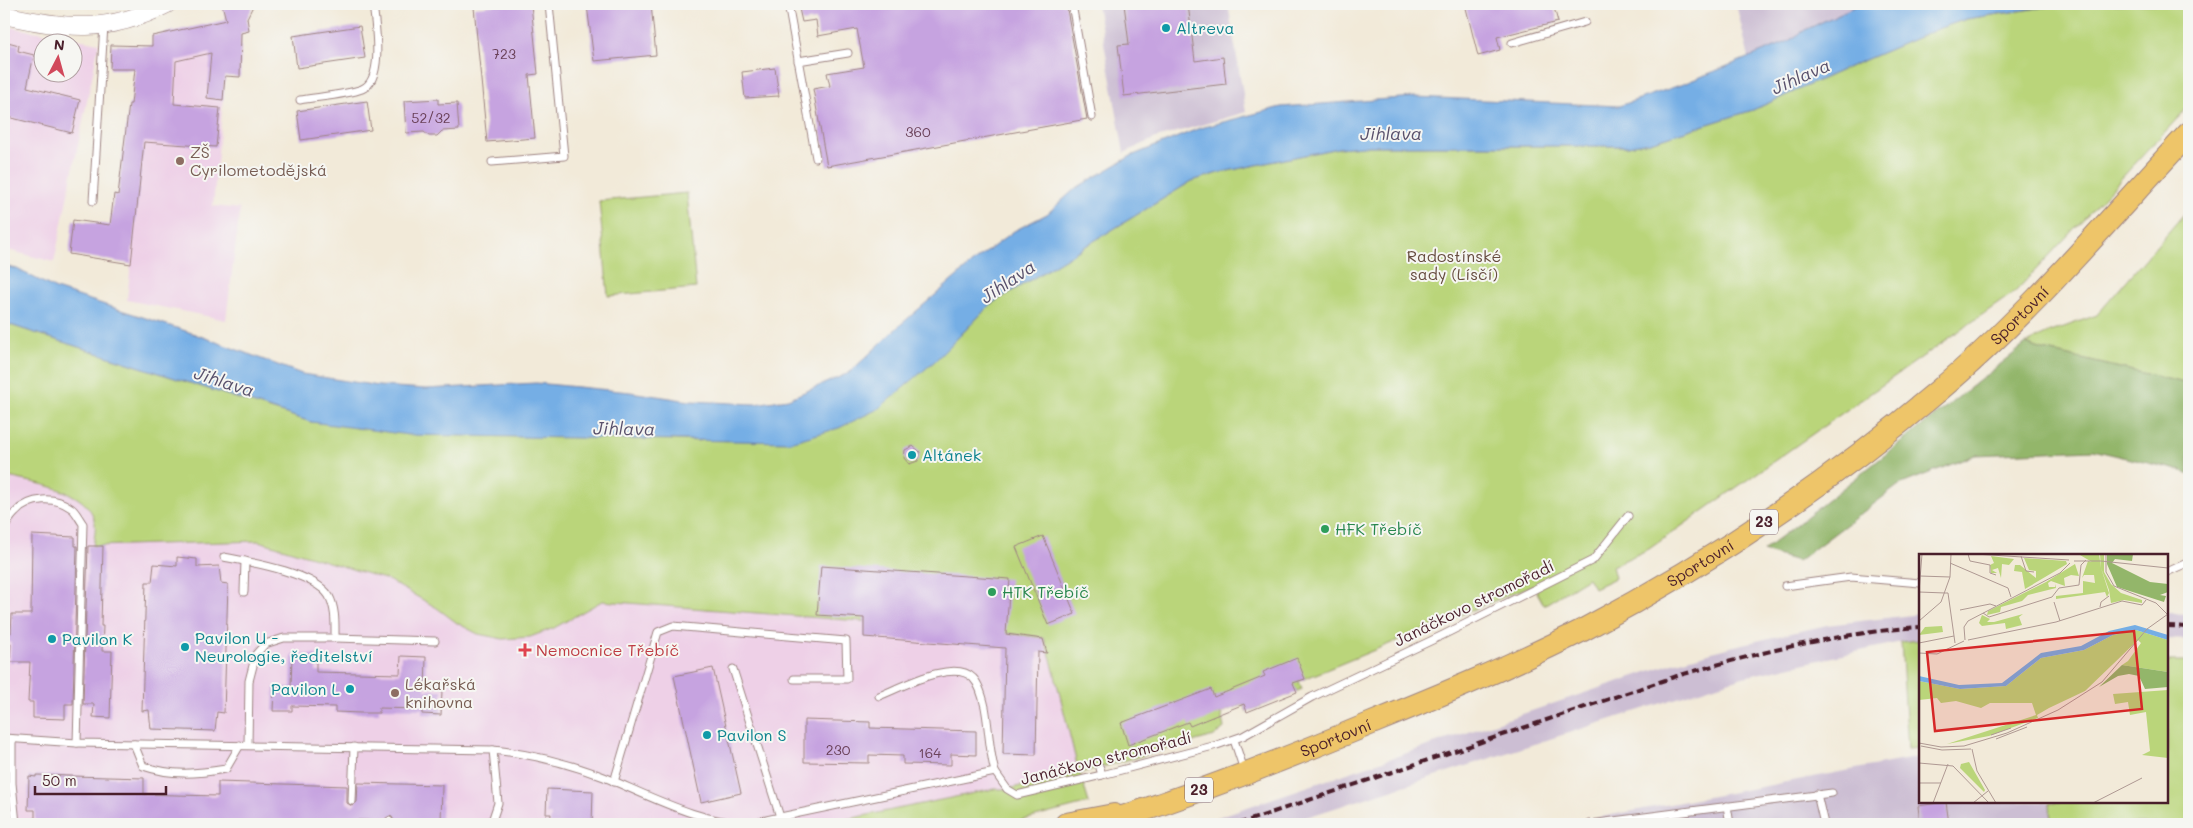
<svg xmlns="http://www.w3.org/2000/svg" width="2193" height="828" viewBox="0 0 2193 828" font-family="Mali,sans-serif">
<rect width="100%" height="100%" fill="#f6f6f2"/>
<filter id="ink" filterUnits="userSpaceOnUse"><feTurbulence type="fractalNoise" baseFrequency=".02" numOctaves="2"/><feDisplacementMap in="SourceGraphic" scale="10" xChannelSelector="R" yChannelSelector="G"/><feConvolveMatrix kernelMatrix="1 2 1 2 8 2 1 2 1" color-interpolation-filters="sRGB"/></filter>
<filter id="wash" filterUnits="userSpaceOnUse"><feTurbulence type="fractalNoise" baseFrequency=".0096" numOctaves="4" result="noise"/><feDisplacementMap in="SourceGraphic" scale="20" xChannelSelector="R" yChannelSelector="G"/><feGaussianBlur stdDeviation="1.12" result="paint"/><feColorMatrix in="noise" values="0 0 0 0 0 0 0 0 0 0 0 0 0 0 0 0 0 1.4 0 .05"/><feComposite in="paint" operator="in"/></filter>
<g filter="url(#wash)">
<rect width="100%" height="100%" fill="#f2ead9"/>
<g fill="#eed0e7" fill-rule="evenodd">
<polygon points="226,20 223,100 213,206 240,209 226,320 127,300 147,115 152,36"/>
<path d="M4,26L99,43L54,262L4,249ZM42,42H72V72H42Z"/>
<polygon points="4,476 61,490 76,496 90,510 95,523 93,546 259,541 388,580 437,608 457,623 478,634 494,638 530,637 554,628 602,601 989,631 1044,638 1051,658 1080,773 1007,789 994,789 824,824 4,824"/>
</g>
<g fill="#ccbed3">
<polygon points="1097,4 1228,4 1246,112 1156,138 1124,153"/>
<polygon points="1736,4 1860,4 1805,30 1787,42 1749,58"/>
<polygon points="2167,613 2189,614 2189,640 2167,639"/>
<polygon points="1920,614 1920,640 1901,642 1743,677 1285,824 1197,824 1673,663 1730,647 1827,625"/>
<polygon points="1920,757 1920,802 2050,802 2051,824 1564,824"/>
</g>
<g fill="#bad57a" stroke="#827a52">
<path d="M2064,4H2189V106L2016,291L1649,549L1612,566L1615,578L1594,588L1588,578L1544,605L1533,585L1299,681L1302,689L1247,712L1244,704L1221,713L1224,728L1214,736L1080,773L1089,803L1008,824H824L994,789H1007L1079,773L1051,659L1044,638L989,631L602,601L554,628L530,637L503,639L478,634L457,623L437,608L388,580L259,541L93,546C94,539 96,530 95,523C90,488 31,483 4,476V323L311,422L700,441L935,361L991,304L1192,181L1218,173L1338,148L1363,146H1628L1650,142L1753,110L1858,63L1940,28L1967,19Z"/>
<polygon points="687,193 696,288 608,296 599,201"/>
<polygon points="2189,208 2189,384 2043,350 2026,344 2050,332 2097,315"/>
<polygon points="1920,640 1920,748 1908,749 1901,642"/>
<polygon points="2167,662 2189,662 2189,824 2051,824 2050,802 2167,802"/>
</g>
<polygon fill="#93b66a" stroke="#6e6a4a" points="2026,344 2043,350 2189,384 2189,475 2182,471 2093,450 1975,455 1899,485 1798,561 1763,551"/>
<polygon fill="#75aee5" stroke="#606688" points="1860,4 2064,4 1966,19 1940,28 1858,63 1753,110 1650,142 1628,146 1363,146 1338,148 1218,173 1192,181 991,304 935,361 878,409 839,428 790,442 409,435 311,422 4,323 4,266 17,269 56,289 192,333 302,374 379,386 426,389 536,383 630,392 690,401 755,404 788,399 849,373 899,326 976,260 1014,231 1047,214 1076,188 1131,156 1200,128 1281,107 1415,97 1619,106 1683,84 1787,42 1805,30"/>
<g id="blocks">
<g fill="#c6a3e0">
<polygon points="222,4 254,4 247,18 249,31 241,33 240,77 225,76 223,100 207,98 211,53 176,61 174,104 220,108 216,147 144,142 131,264 69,254 73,220 110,225 114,194 118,195 129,104 131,104 135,69 110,69 111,45 152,46 152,36 226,20"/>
<polygon points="506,4 531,4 538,74 529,75 535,138 487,142 474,7"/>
<polygon points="599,4 651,4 656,55 594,61 587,5"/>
<polygon points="798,4 1066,4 1087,119 827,166 813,89 830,86 827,73 864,67 857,29 818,36 816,20 802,22"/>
<polygon points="1124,4 1188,4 1195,61 1223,57 1226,84 1124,96 1118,45 1129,44"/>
<polygon points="1465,4 1553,4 1558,22 1497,37 1500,50 1478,56"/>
<polygon points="360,26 365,58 297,68 293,36"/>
<polygon points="4,41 19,45 18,51 34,55 27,87 80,100 72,133 4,116"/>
<polygon points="775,68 779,96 745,98 742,72"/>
<polygon points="438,99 438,104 457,103 459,130 442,131 437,136 429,136 424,132 406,133 404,101"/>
<polygon points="367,101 371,130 301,140 297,111"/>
<polygon points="913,446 920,452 918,461 909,464 904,458 905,450"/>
<polygon points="32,535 75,537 75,546 77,546 73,704 65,704 65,719 33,718 33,702 28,702 30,662 10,662 11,643 4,637 11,633 12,614 31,614"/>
<polygon points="1043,536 1075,614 1048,625 1016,547"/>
<polygon points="88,546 103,546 101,626 103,626 102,651 112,651 110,718 93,717 94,704 83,704"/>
<polygon points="177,557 197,559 197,567 219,566 221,583 228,584 224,713 217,712 215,731 151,729 149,710 142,711 146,582 152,582 154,564 177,566"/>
<polygon points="821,566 1010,579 1006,634 1043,639 1047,653 1038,652 1036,755 1003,754 1005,648 864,637 864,618 817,615"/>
<polygon points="292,654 316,655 316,672 400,674 401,656 426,657 425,690 442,690 441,715 422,714 422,709 379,708 379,713 361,713 335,712 335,707 292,706 292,711 273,711 274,687 291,687"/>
<polygon points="1297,658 1305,679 1293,683 1297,692 1247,712 1244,704 1190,726 1188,722 1128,745 1121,723 1211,689 1214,697 1265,676 1263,672"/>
<polygon points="713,668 741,793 701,802 674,676"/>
<polygon points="804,720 870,722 870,728 976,731 976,755 951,754 951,765 903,764 903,756 869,755 869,763 804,762"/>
<polygon points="36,775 144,778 144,794 176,795 218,796 218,782 347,786 347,803 352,806 357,802 358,783 442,785 441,822 394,821 392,817 389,816 384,821 358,820 358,824 35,824 35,810 28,810 29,776 36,777"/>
<polygon points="547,789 593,791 592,824 550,824 551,814 546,814"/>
<polygon points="1946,802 1949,824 1920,824 1918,806"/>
</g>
</g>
</g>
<g filter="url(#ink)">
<use href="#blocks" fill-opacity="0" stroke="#9e8482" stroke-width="1"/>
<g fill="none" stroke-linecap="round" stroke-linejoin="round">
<g stroke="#9e8482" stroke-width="9">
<g id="service">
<polyline points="788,4 816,158"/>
<polyline points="1072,4 1092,117"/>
<polyline points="1512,43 1585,22"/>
<polyline points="798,61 848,53"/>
<path d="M300,100C317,97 346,95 362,89C385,80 375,23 373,4"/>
<polyline points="492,162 564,156 549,4"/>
<polyline points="93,201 104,25"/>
<path d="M4,528C8,522 11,516 16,512C30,497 55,496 71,508C76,511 79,519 83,524L77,743"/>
<path d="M224,557C250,562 315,573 329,596C336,609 335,624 335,638H284L265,644L256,654L249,681L248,745"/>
<polyline points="2167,572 2189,562"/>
<polyline points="1785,586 1851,577 1920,583"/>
<polyline points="244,592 245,561"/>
<polyline points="335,638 435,641"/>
<polyline points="733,669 780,817"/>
<path d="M879,696C900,688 954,658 973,678C980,685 983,698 985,707C989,728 989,750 995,772"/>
<polyline points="4,738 77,743 493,750 498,803 491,824"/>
<polyline points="12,739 12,783 16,824"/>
<polyline points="1234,740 1244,770"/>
<path d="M134,744L143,766C172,776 196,774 226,769L240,745"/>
<path d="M493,750C531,754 568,763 604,777C648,795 705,826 752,823L995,772L1007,789L1017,795L1102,775L1217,745L1243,736L1312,697L1443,635L1593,560L1628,516"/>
<polyline points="1100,768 1102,775"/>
<polyline points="614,782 658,632 673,626 846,641 847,679 794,679"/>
<polyline points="1817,794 1824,824"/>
<polyline points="352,801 354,747"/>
<polyline points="1727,806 1730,824"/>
<polyline points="1656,816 1659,824"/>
<polyline points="389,821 389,824"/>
<polyline points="1590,824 1832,793"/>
</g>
</g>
<g stroke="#9e8482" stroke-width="19">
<path id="tertiary" d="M4,15C66,29 108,34 167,4"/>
</g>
<g stroke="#9e8482" stroke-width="24">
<g id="primary">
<polyline points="1066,824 1114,815"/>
<path id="s1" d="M1101,824C1193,795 1283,760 1372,723C1443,694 1514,665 1583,630C1709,564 1828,484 1937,392C2029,315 2107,221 2189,133"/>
</g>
</g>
<use href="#service" stroke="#fff" stroke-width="7"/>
<use href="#tertiary" stroke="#fff" stroke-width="18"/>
<use href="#primary" stroke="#eec569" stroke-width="22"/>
<g stroke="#4a1f2b" stroke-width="4" stroke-dasharray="8 4" stroke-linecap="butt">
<polyline points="2167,626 2189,627"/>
<path d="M1238,824L1677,676C1757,653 1837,633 1920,627"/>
</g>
</g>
</g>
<g fill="#0f9aa8" stroke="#f6f6f2" stroke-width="2">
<circle cx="1166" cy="28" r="5"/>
<circle cx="912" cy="455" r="5"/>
<circle cx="52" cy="639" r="5"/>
<circle cx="185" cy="647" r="5"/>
<circle cx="350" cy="689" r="5"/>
<circle cx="707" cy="735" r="5"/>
</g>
<g fill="#8d6e63" stroke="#f6f6f2" stroke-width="2">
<circle cx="180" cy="161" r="5"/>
<circle cx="395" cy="693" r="5"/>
</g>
<g fill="#2e9e5b" stroke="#f6f6f2" stroke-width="2">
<circle cx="1325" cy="529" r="5"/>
<circle cx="992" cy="592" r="5"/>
</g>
<path fill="#e0444e" stroke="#f6f6f2" stroke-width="2" d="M522.5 642.5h5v5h5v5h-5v5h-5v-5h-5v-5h5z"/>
<g text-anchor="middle" stroke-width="4" stroke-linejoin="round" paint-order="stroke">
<g font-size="14" fill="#694058">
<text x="504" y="59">723</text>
<text x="431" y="123">52/32</text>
<text x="918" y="137">360</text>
<text x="838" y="755">230</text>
<text x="930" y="758">164</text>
</g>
<g fill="#f6f6f2" stroke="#7e6067" stroke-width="1">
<rect x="1750" y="509.5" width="28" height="25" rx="4"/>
<rect x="1185" y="777.5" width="28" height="25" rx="4"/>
</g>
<g font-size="15" font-weight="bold" fill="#4a1f2b">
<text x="1764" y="527">23</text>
<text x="1199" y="795">23</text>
</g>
<g font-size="16" fill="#0d838f" stroke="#f6f6f2" text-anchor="start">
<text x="1176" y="34">Altreva</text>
<text x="922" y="461">Altánek</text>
<text x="195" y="644">Pavilon U -<tspan x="195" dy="18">Neurologie, ředitelství</tspan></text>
<text x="62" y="645">Pavilon K</text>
<text x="340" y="695" text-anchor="end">Pavilon L</text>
<text x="717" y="741">Pavilon S</text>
</g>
<g font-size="16" fill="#785e54" stroke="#f6f6f2" text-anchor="start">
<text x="190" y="158">ZŠ<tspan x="190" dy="18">Cyrilometodějská</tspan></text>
<text x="405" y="690">Lékařská<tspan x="405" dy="18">knihovna</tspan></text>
</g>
<g font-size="16" fill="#664c3f" stroke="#f6f6f2">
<text x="1454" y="262">Radostínské<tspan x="1454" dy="18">sady (Lísčí)</tspan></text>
</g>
<g font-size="16" fill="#4a1f2b" stroke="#f6f6f2">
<text dy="6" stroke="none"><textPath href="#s1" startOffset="1060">Sportovní</textPath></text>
<text dy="6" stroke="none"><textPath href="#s1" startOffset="655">Sportovní</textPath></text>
<text transform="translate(1474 603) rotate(-26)" y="6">Janáčkovo stromořadí</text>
<text dy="6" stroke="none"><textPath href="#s1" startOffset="250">Sportovní</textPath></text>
<text transform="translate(1106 758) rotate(-14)" y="6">Janáčkovo stromořadí</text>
</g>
<g font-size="16" fill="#27864d" stroke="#f6f6f2" text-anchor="start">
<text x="1335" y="535">HFK Třebíč</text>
<text x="1002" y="598">HTK Třebíč</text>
</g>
<g font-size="16" fill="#be3a42" stroke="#f6f6f2" text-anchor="start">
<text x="536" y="656">Nemocnice Třebíč</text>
</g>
<g font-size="18" font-style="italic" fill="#59516c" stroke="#f6f6f2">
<text transform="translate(1801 77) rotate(-24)" y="6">Jihlava</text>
<text x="1391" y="140">Jihlava</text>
<text transform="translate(1008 282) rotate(-34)" y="6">Jihlava</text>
<text transform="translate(224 382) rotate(18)" y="6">Jihlava</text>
<text transform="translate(624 429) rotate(1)" y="6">Jihlava</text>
</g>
</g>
<g transform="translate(1919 554)">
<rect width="249" height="249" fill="#f2ead9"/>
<path d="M180,0L182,14L181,0H185V18L192,30L202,39L223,46V49L205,46L192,49L190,36L182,14L190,39L188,43L186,38L137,45V42L164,39V27L176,29L175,21H165L163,24L169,7L173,8L161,1ZM72,2L95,5L90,11L83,10L82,24L79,14L73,16L78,19H72L71,11L75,9ZM105,4L147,7L148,10L106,35L103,18L95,17L96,11H101L117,24V17L110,16ZM156,10L160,22L152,21L145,24L146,32L132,27L129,29L130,33H136V30L137,34L109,41L103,47L82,53L81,58L68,61L69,57L127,28ZM63,61L71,65L68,68H75L104,60L100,63L103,71L87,75L86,69L63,72L60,69ZM23,72L24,78L0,81L6,73ZM217,76L249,86V118L203,111L209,107L222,89L219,86L166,137L130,154L118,161L119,164L70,182L28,190L117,161L113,149H71L62,154L37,147L22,149L18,144L0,146V127L41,135L87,132L122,104L165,96L194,81ZM249,136V204L223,201L231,197L227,158L211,161L209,148L196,150L194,140ZM50,208L66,236L65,238L41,214L42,210Z" fill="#bad57a"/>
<path d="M188,0H214L213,7L196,5L193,9L231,28L249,30V38L241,41L247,42L245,48L198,33L188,10ZM203,111L249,118V133L226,135L220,122L210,120L199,122L180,133Z" fill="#93b66a"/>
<path d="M216,71L249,81V86L217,76L194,81L165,96L122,104L87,132L41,135L0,127V122L40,131L83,129L122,99L162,92L190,77Z" fill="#75aee5"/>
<path fill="none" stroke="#af9993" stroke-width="1" d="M49,0L51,7L71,11V19L77,21M56,0L150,6M187,0V18L195,32L237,49L248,60M102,2L107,17L115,18M155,7H182L249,14M31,9L89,34L92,43M1,22L31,23M31,23L32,0M140,34L160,31L162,11L167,6M0,38L3,0M0,38L26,39M26,39H29L36,89M135,48L141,67M181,53L182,48L190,42M41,56L71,50L77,52M64,59L70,63L133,43L140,34M0,67L22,48L31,23M46,86L45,73L49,67L141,19L151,9M49,86L137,68L203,47L223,51L227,46M0,89L35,82M0,99L18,100L45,87M72,181L92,174M77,185L108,173M0,189L22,193L45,192L88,179L139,156L183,128L228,75L249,60M2,192L23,196L52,195M53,195L58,217L77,249M0,209L34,212L70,249M0,229H22M14,249L29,210M54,249L69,237M174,249L223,224"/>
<path fill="#d62828" fill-opacity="0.15" stroke="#d62828" stroke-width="2.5" d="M215,77L223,155L16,177L8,98Z"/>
<rect width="249" height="249" fill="none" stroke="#4a1f2b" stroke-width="2.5"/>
</g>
<rect width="2193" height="828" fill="none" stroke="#f6f6f2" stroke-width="20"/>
<g transform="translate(58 58) rotate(6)"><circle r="24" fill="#f6f6f2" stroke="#b1a0a2"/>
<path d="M0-4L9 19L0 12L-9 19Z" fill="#d1495b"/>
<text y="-8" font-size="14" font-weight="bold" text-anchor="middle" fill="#4a1f2b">N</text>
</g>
<path d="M35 786v8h131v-8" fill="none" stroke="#4a1f2b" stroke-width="2.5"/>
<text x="42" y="786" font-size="15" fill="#4a1f2b" stroke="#f6f6f2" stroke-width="4" paint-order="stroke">50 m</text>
</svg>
